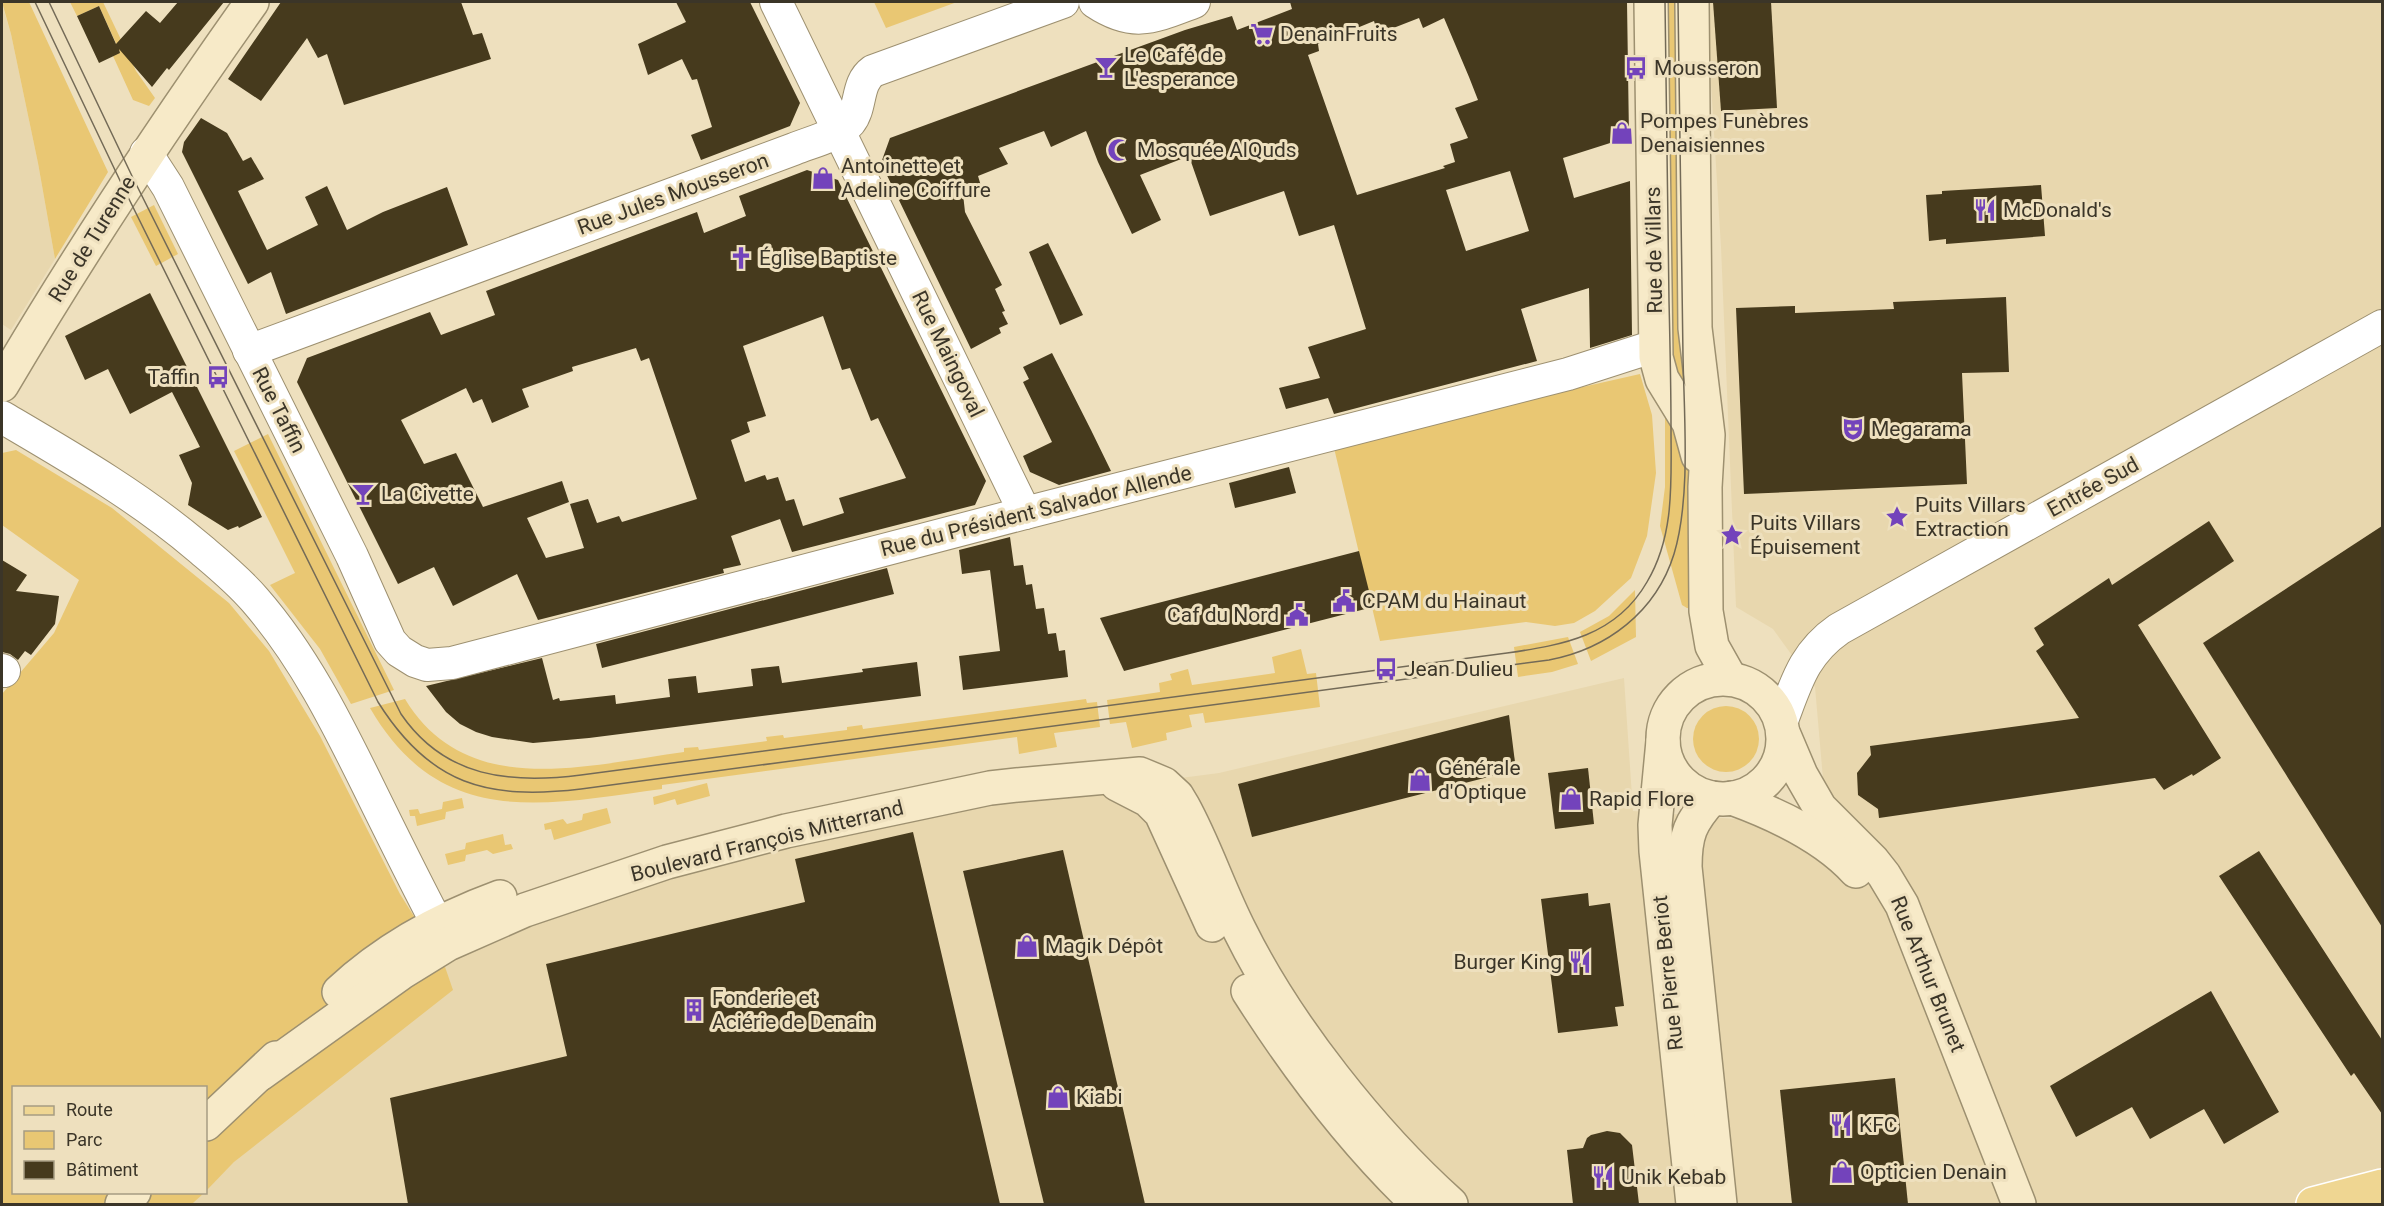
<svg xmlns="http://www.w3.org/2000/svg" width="2384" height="1206" viewBox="0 0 2384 1206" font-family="Roboto,sans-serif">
<rect width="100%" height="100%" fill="#eee0be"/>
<g fill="#e8d7ae">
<polygon points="1706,2 2382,2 2382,1204 192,1204 234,1162 444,964 643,879 920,812 1219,773 1624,678 1633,811 1735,819 1796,807 1824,790 1815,687 1773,629 1736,607 1721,247"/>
<polygon points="2,4 11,34 38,163 55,259 11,330 2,324"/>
</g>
<g fill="#e9c773">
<polygon points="2,2 29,2 108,172 55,259 38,163 11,34"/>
<polygon points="70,2 103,2 136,71 155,98 149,106 133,100 113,56 120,52 99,6 77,16"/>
<polygon points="874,2 957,2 886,28"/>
<polygon points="1660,2 1686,2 1690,411 1672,373"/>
<polygon points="154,205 178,254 156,266 131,217"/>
<polygon points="1640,374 1652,415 1656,473 1647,536 1631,578 1595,611 1574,623 1555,626 1526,622 1380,641 1334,448 1415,425"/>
<polygon points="1665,405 1690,467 1693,608 1687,608 1682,605 1660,526 1665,487"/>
<polygon points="268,434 394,690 351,704 320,649 270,585 295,573 234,451"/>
<polygon points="16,450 112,508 229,603 269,651 320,736 400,894 444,964 453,990 234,1162 206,1191 206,1088 14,1088 14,1192 204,1193 192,1204 2,1204 2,694 54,633 79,580 2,525 2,453"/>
<polygon points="1635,590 1636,637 1591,661 1580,632 1609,616"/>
<polygon points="1568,637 1578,664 1552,672 1518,677 1514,647"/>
<polygon points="1301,649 1307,674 1316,673 1320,707 1205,723 1203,713 1189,715 1192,727 1166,733 1167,740 1132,748 1126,722 1110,724 1107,700 1160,692 1159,683 1172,680 1170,674 1188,669 1192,685 1275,673 1272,657"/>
<path d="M405,699C467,801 586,765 684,752V748L698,747L699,750L767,741L766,737L783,735L784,738L847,730V727L862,725L863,729L1086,699L1087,703L1097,702L1100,727L1054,733L1057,747L1019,754L1017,737L662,785V789C543,805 441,830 370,708Z"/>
<circle cx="1726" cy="739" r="33"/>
<polygon points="707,783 710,796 677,805 675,799 654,805 653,797"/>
<polygon points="462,798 464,808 446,812 445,819 417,826 415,816 410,816 409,810 418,809 420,814 442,809 443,802"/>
<polygon points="607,808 611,823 554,840 551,829 545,830 544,824 563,819 567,824 582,820 583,814"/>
<polygon points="503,834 505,845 511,844 513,849 493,854 487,850 466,855 465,861 448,865 445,854 465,849 466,843"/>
</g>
<g fill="#463a1d" fill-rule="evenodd">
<polygon points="178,2 224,2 169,70 167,68 152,87 119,49 120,53 99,63 77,16 99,6 116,44 146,11 160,23"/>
<polygon points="281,2 461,2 473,35 482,33 491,59 344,105 327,54 318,58 307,38 261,101 228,79"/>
<polygon points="676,2 750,2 800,103 790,126 701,160 691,135 712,127 697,79 692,80 682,59 648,75 638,44 686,22"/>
<path d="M1290,2H1627L1629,137L1563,158L1574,198L1630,181L1632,335L1590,348L1589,288L1521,309L1537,361L1334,414L1328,398L1286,409L1279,388L1320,378L1308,347L1366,329L1334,225L1299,236L1284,191L1210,216L1189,156L1140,175L1161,220L1132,234L1098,162L1086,131L1051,147L1044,131L999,148L1008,164L978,176L981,186L963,194L965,212L1002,285L995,289L1005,311L1002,312L1008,324L999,328L1001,333L971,349L881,163L890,138L1185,30L1232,16L1237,30L1292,9ZM1419,18L1423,28L1444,18L1469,77L1478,100L1455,108L1468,138L1450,144L1455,162L1443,166L1445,168L1357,195L1308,55L1319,51L1318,44L1374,21L1378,34ZM1510,171L1529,231L1466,251L1446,190Z"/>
<polygon points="1713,2 1771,2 1777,108 1721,111"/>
<polygon points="201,118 227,133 243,161 251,157 264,179 238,191 267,250 318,225 305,197 327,186 347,230 383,212 447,187 468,245 286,314 271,272 248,284 182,152 184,142"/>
<path d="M807,170L838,180L857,219L986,481L975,505L792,552L780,519L731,536L741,565L723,569L724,573L538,620L517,574L453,606L434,567L398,584L297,382L307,358L430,312L441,335L495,315L486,291L697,212L704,233L746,216L739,196ZM823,316L842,370L850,368L871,421L878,418L906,478L839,498L844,513L803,526L794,499L786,501L778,477L767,480L765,475L745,482L731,440L750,432L747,422L766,416L743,346ZM636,348L641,361L649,358L697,499L622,522L619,516L597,523L588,499L570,504L584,548L546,558L527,518L569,502L562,481L483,507L456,453L424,464L401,420L466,388L473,403L482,399L492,423L529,407L522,389L573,371L572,367Z"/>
<polygon points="2041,185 2045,236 1946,244 1946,239 1929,241 1926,195 1942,194 1942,191"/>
<polygon points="1048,243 1083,315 1060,325 1029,252"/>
<polygon points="150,293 262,517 239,528 238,526 228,530 188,505 192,483 179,455 200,447 172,392 130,414 108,369 85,380 65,336"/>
<polygon points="2006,297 2009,372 1962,373 1967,484 1744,494 1736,308 1795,306 1795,313 1894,309 1893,302"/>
<polygon points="1052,353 1091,430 1111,471 1059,485 1030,472 1023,456 1052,442 1023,382 1029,379 1023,367"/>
<polygon points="1289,467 1296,493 1235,508 1229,483"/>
<polygon points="2209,521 2234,561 2138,625 2221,758 2193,776 2192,774 2164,790 2155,778 1879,818 1878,809 1858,795 1857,773 1871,755 1870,746 2079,718 2036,651 2044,645 2034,628 2109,578 2112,585"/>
<polygon points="2382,526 2382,927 2203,643"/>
<polygon points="1010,537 1014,566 1023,565 1026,585 1032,584 1036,609 1044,608 1048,634 1056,633 1059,651 1065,650 1068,677 963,690 959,656 1000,651 990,570 962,574 959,550"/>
<polygon points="1359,551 1373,607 1124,671 1100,618"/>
<polygon points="2,560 27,575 16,591 59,596 55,624 31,655 25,651 18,660 10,654 2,652"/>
<polygon points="887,568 894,594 602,668 596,644"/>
<polygon points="542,658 553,700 559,698 560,701 615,695 616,704 670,697 668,679 696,676 698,693 753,686 751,669 779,666 782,683 863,672 862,669 917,662 921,696 589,738 533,743 492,737 476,732 460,724 446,712 426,686"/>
<polygon points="1509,715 1516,770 1252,837 1238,784"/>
<polygon points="1588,768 1594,824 1555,829 1548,773"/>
<polygon points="913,832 1000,1204 408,1204 390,1098 567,1056 546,964 805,902 795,859"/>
<polygon points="1063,850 1145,1204 1044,1204 963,871"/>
<polygon points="2259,851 2382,1040 2382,1114 2354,1073 2351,1076 2219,876"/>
<polygon points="1588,893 1589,906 1610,903 1624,1006 1615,1007 1618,1026 1558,1033 1541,899"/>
<polygon points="2211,991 2279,1112 2224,1144 2204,1109 2150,1139 2132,1107 2076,1137 2050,1086"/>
<polygon points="1895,1078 1908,1204 1792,1204 1780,1090"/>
<polygon points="1607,1131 1620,1133 1632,1145 1639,1204 1573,1204 1567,1150 1583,1148 1587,1138 1591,1135"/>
</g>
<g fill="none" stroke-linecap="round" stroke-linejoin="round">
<g stroke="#9d9070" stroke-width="34">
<g id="street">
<polyline points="776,2 1025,513"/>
<path d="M1095,2C1134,28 1154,17 1194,2"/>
<polyline points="146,153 168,187 352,556 390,641 399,651 415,661 427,665 452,663 1025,513 1568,374 1655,346"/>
<path d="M249,351L794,149C811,142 838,136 850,122C862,107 856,83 873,71L1063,2"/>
<path d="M2,417C70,457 138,496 198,547C218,564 238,580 255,600C303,655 336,721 368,786C394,839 420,892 448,944"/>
<polyline points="2,670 4,671"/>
<path d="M1781,723C1796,684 1803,654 1839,629L2382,326"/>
</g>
</g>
<g stroke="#9d9070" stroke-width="36">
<g id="secondary">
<polyline points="1651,2 1656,357 1662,379 1689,423 1698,456"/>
<polyline points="1692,2 1695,328 1708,435 1705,487 1706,611 1712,646 1730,678"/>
<path d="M2,385C79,254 164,126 252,2"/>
<circle cx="1723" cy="739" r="60"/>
<polyline points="1784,735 1801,775 1820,808 1873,861 1884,875 1902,905 2019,1204"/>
<polyline points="1663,741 1655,825 1656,851 1693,1204"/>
<polyline points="1117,784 1148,800 1161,813 1212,925"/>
<path d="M1712,798C1690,822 1685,835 1685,867L1720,1204"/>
<path d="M1732,798C1776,814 1824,836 1856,871"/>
<path d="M1248,991C1297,1068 1352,1141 1418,1204"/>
<path d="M339,992C385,949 440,919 500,897"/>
<path d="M260,1074L401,973L448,944L525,910L667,862L786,831L990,788L1017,785L1140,774L1164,784L1177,796L1183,806C1205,846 1219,890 1240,931C1287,1026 1372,1133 1451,1204"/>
<polyline points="206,1124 276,1058"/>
<polyline points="122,1204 134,1192"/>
</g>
</g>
<g stroke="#fff" stroke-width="36">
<polyline id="primary" points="2313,1204 2382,1186"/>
</g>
<use href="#street" stroke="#fff" stroke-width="32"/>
<use href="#secondary" stroke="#f7eac8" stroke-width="33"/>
<use href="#primary" stroke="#efd692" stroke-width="33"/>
<g stroke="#736a57" stroke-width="1.5">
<path d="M35,2L124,189L378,702C430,785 487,800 581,789L1549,660C1607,649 1656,612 1674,554C1691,498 1684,415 1683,356C1681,238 1680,120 1678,2"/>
<path d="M49,2L132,176L401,714C445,778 510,784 581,775L1507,653C1563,645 1616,636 1647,582C1675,535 1671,481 1671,428C1671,385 1670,343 1669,301C1668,201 1666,101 1665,2"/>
</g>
</g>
<defs>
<g id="supermarket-bare" transform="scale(1.8)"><path d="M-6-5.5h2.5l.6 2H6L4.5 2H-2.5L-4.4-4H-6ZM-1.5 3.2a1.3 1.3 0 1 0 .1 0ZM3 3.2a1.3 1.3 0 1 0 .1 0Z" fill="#7343bb" stroke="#eee0be" stroke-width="2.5" paint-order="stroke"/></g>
<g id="bar-bare" transform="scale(1.8)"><path d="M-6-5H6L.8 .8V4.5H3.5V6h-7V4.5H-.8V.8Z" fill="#7343bb" stroke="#eee0be" stroke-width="2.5" paint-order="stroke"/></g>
<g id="bus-bare" transform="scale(1.8)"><path d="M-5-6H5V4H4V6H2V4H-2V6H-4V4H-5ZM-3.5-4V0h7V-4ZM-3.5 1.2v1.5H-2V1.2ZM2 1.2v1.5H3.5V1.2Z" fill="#7343bb" stroke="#eee0be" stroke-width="2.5" paint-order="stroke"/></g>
<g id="shop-bare" transform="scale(1.8)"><path d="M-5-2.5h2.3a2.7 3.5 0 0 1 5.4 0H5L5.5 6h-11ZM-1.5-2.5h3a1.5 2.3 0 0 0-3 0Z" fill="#7343bb" stroke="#eee0be" stroke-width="2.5" paint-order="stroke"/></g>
<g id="mosque-bare" transform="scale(1.8)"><path d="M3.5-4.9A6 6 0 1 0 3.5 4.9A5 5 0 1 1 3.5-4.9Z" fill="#7343bb" stroke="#eee0be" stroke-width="2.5" paint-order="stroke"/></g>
<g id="restaurant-bare" transform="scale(1.8)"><path d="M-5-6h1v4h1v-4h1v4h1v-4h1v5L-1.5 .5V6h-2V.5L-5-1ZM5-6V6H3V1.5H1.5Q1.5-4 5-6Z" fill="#7343bb" stroke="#eee0be" stroke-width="2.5" paint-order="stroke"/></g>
<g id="church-bare" transform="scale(1.8)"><path d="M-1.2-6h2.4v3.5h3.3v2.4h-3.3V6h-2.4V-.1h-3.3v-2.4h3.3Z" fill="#7343bb" stroke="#eee0be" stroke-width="2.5" paint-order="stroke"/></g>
<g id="theatre-bare" transform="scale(1.8)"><path d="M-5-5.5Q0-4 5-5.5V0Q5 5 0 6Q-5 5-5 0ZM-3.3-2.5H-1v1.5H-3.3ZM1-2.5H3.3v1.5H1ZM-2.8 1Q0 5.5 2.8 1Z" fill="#7343bb" stroke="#eee0be" stroke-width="2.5" paint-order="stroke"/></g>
<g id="sight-bare" transform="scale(1.8)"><path d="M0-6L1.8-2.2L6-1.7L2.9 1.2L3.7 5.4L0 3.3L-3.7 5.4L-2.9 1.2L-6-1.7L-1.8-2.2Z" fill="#7343bb" stroke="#eee0be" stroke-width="2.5" paint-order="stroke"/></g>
<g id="civic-bare" transform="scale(1.8)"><path d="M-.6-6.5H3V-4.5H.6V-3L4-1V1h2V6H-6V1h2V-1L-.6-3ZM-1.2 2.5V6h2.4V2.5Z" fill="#7343bb" stroke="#eee0be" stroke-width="2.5" paint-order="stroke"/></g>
<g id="building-bare" transform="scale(1.8)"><path d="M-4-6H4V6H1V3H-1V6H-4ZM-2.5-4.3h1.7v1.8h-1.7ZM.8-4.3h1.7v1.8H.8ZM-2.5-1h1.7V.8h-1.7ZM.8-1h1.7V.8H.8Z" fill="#7343bb" stroke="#eee0be" stroke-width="2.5" paint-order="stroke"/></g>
</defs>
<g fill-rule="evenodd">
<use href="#supermarket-bare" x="1262" y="34"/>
<use href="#bar-bare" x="1106" y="67"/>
<use href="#bus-bare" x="1636" y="68"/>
<use href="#shop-bare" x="1622" y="133"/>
<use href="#mosque-bare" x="1119" y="150"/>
<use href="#shop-bare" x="823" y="178"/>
<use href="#restaurant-bare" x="1985" y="210"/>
<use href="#church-bare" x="741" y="258"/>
<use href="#bus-bare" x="218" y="377"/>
<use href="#theatre-bare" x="1853" y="429"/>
<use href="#bar-bare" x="363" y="494"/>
<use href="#sight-bare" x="1897" y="517"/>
<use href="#sight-bare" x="1732" y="535"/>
<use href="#civic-bare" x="1344" y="601"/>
<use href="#civic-bare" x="1297" y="615"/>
<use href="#bus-bare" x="1386" y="669"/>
<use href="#shop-bare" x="1420" y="780"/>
<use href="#shop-bare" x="1571" y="799"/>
<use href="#shop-bare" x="1027" y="946"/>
<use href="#restaurant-bare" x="1580" y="962"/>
<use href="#building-bare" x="694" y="1010"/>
<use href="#shop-bare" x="1058" y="1097"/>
<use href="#restaurant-bare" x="1841" y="1125"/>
<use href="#shop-bare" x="1842" y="1172"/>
<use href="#restaurant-bare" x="1603" y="1177"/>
</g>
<g text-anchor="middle" stroke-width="6" stroke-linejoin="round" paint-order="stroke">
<g font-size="21" fill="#3b3528" stroke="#eee0be" text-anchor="start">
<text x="1280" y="41">DenainFruits</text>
<text x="1124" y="62">Le Café de<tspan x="1124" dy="24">L'esperance</tspan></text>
<text x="1654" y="75">Mousseron</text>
<text x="1640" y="128">Pompes Funèbres<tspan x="1640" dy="24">Denaisiennes</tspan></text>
<text x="1137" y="157">Mosquée AlQuds</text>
<text x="841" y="173">Antoinette et<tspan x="841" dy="24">Adeline Coiffure</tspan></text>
<text x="2003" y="217">McDonald's</text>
<text x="759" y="265">Église Baptiste</text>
<text x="200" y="384" text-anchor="end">Taffin</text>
<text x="1871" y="436">Megarama</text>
<text x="381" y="501">La Civette</text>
<text x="1915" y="512">Puits Villars<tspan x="1915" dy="24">Extraction</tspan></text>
<text x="1750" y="530">Puits Villars<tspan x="1750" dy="24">Épuisement</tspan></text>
<text x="1362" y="608">CPAM du Hainaut</text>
<text x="1279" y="622" text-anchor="end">Caf du Nord</text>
<text x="1404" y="676">Jean Dulieu</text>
<text x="1438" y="775">Générale<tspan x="1438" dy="24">d'Optique</tspan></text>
<text x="1589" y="806">Rapid Flore</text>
<text x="1045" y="953">Magik Dépôt</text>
<text x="1562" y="969" text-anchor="end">Burger King</text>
<text x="712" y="1005">Fonderie et<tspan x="712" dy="24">Aciérie de Denain</tspan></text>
<text x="1076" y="1104">Kiabi</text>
<text x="1859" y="1132">KFC</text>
<text x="1860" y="1179">Opticien Denain</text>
<text x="1621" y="1184">Unik Kebab</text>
</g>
<g font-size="21" fill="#3b3528" stroke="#eee0be">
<text transform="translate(673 194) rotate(-20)" y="7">Rue Jules Mousseron</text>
<text transform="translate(92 239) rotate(-58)" y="7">Rue de Turenne</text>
<text transform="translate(1654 250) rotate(-91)" y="7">Rue de Villars</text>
<text transform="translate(948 354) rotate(64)" y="7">Rue Maingoval</text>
<text transform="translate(279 410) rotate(63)" y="7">Rue Taffin</text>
<text transform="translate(2093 487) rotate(-29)" y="7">Entrée Sud</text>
<text transform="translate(1036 511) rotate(-14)" y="7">Rue du Président Salvador Allende</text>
<text transform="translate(767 841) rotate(-14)" y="7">Boulevard François Mitterrand</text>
<text transform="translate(1668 973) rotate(-96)" y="7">Rue Pierre Beriot</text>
<text transform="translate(1928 974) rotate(68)" y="7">Rue Arthur Brunet</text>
</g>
</g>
<rect width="2384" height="1206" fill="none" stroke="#3b3528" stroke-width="6"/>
<rect x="12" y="1086" width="195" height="108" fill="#eee0be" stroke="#a69c82" stroke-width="1.5"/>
<rect x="24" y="1106" width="30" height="9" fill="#efd692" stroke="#a69c82" stroke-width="1.5"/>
<text x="66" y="1116" font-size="18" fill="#3b3528">Route</text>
<rect x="24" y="1131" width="30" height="18" fill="#e9c773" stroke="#a69c82" stroke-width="1.5"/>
<text x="66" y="1146" font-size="18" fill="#3b3528">Parc</text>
<rect x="24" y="1161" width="30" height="18" fill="#463a1d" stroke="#a69c82" stroke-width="1.5"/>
<text x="66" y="1176" font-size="18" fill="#3b3528">Bâtiment</text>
</svg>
